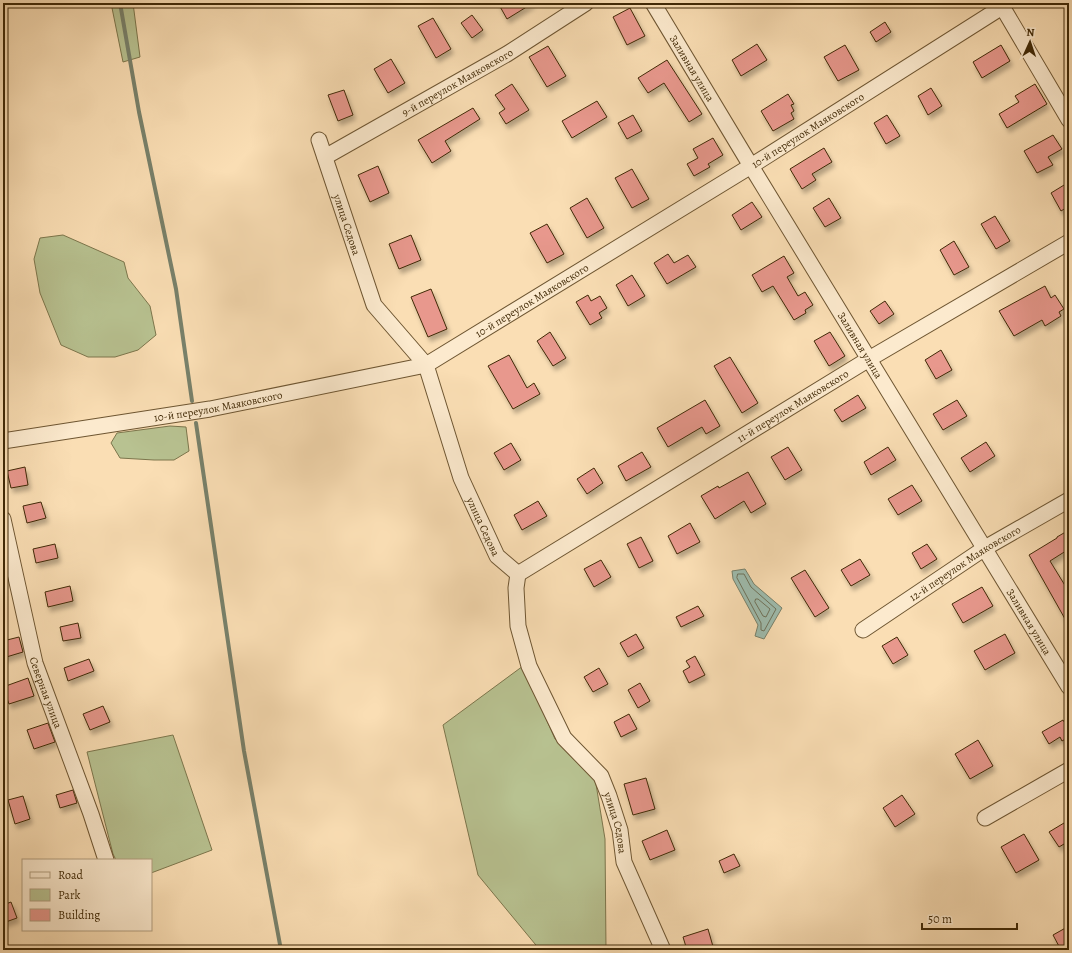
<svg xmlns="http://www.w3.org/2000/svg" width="1072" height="953" viewBox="0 0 1072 953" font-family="Alegreya,serif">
<defs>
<filter id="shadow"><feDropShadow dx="2.5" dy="4.5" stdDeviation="2" flood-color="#0004"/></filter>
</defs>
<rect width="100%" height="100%" fill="#fadeb4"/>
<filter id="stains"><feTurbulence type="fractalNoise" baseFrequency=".005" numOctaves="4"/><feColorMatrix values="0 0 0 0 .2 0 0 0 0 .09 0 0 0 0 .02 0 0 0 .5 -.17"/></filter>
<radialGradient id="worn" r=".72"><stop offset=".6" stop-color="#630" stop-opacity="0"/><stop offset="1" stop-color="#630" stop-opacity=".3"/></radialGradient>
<g fill="#b8c291" stroke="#7c764c">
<polygon points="111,3 133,3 140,57 123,62"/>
<polygon points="63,235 124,262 128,278 150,306 156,335 138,350 115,357 88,357 61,345 40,293 34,259 40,238"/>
<polygon points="170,426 186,427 189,451 174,460 154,460 120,458 111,443 117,433"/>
<polygon points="523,666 555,739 595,778 605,839 606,950 540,950 478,875 443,725"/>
<polygon points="173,735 212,850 151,873 151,860 116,860 113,854 87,752"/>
</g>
<polygon fill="#9ebcae" stroke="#78816b" points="745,569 754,584 782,608 764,639 755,636 758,625 733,579 732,571"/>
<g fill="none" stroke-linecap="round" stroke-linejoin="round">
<g stroke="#6f725a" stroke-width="1">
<polygon points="738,574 744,574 751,587 776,609 764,631 761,630 761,623 737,578"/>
<polygon points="756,599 758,599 770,609 766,617 763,616 755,602"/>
</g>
<g stroke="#78816b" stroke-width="4">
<polyline points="120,3 139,112 176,289 192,401"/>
<polyline points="196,423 244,751 281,950"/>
</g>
</g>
<g fill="#e8988d" stroke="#402906" filter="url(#shadow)">
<polygon points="498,3 533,3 507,19"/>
<polygon points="630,8 645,36 627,45 613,17"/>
<polygon points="472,15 483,30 472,38 461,23"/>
<polygon points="433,18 451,49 436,58 418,26"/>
<polygon points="885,22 891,32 876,42 870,32"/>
<polygon points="757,44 767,60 741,76 732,60"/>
<polygon points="845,45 859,70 838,81 824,57"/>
<polygon points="1001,45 1010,61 982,78 973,62"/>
<polygon points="548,46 566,76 547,87 529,57"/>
<polygon points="391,59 405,83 388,93 374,69"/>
<polygon points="667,60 702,114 689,122 664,83 648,93 638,78"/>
<polygon points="512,84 529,110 506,124 499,113 505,109 495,95"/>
<polygon points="1035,84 1047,104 1007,128 999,114 1019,102 1015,96"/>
<polygon points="931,88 942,106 928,115 918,96"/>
<polygon points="344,90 353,115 338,121 328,95"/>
<polygon points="788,94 794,104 791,105 794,111 791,113 794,119 773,131 761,111"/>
<polygon points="597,101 607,117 572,138 562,121"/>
<polygon points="473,108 480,119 445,141 451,151 432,163 418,140"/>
<polygon points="633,115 642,131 627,139 618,123"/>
<polygon points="887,115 900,136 886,144 874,123"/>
<polygon points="1053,135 1062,149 1048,157 1053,165 1037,173 1024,151"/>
<polygon points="713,138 723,155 708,164 710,167 694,176 687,164 698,158 693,149"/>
<polygon points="824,148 832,162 812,174 816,180 802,189 790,169"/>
<polygon points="378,166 389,193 370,202 358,175"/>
<polygon points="632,169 649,199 632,208 615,178"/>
<polygon points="1069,182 1069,206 1061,211 1051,193"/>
<polygon points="587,198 604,228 587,238 570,208"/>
<polygon points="829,198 841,218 825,227 813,208"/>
<polygon points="752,202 762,217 741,230 732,215"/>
<polygon points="995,216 1010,241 996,249 981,224"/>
<polygon points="547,224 564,254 547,263 530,233"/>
<polygon points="411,235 421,260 399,269 389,244"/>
<polygon points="954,241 969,267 954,275 940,250"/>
<polygon points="668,254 674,263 688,255 696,267 667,284 654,263"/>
<polygon points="784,256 794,273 787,277 798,296 805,292 813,305 805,310 806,313 794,320 773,286 762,292 752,275"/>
<polygon points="632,275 645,296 628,306 616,285"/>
<polygon points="1045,286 1051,298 1055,295 1064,309 1059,312 1061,316 1045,326 1042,320 1014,336 999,311"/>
<polygon points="431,289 447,329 428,337 411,297"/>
<polygon points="588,295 591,301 600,296 607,308 599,313 602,318 590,325 576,302"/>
<polygon points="885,301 894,314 879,324 870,311"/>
<polygon points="550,332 566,358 553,366 537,341"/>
<polygon points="830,332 845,356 829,366 814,341"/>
<polygon points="941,350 952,370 936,379 925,360"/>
<polygon points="509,355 527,388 534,383 540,394 513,409 488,366"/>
<polygon points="730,357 758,403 742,413 714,366"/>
<polygon points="858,395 866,408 842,422 834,410"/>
<polygon points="705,400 720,426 706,434 702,427 668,447 657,428"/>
<polygon points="957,400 967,416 943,430 933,414"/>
<polygon points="986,442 995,456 970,472 961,458"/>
<polygon points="511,443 521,460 504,470 494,453"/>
<polygon points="788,447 802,470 785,480 771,457"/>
<polygon points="888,447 896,460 871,475 864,462"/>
<polygon points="642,452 651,467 626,481 618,466"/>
<polygon points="25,467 28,485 11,488 7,471"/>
<polygon points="594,468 603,483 587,494 577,479"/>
<polygon points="748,472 766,504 751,513 744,501 715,519 701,496 718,486 719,488"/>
<polygon points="912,485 922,501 898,515 888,499"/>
<polygon points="538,501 547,516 522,530 514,515"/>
<polygon points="41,502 46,518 27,523 23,506"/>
<polygon points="690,523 700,542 677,554 668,536"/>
<polygon points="1069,530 1069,549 1050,561 1069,592 1069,626 1029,555 1057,538 1057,537"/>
<polygon points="641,537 653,561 639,568 627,544"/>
<polygon points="55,544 58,558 36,563 33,549"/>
<polygon points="927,544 937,559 921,569 912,553"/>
<polygon points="860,559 870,575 851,586 841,570"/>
<polygon points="601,560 611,577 594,587 584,569"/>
<polygon points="805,570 829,608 815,617 791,578"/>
<polygon points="70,586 73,601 48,607 45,592"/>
<polygon points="982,587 993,606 963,623 952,604"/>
<polygon points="698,606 704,616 681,627 676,617"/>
<polygon points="78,623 81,638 63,641 60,627"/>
<polygon points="636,634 644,648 628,657 620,643"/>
<polygon points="1005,634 1015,653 985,670 974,651"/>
<polygon points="19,637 23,652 3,658 3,641"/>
<polygon points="897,637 908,655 893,664 882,646"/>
<polygon points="695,656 705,675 689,683 683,671 690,667 686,661"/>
<polygon points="89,659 94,671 68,681 64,668"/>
<polygon points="599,668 608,684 593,692 584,677"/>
<polygon points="28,678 34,696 9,704 3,687"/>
<polygon points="640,683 650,701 638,708 628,690"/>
<polygon points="103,706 110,722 90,730 83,714"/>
<polygon points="629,714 637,729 621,737 614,722"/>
<polygon points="1063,720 1069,730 1069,737 1062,741 1060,737 1049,744 1042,732"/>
<polygon points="48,723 55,742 34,749 27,730"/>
<polygon points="978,740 993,766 970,779 955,754"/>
<polygon points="646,778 655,809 633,815 624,784"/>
<polygon points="73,790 77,803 60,808 56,795"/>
<polygon points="902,795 915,814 895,827 883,808"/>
<polygon points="23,796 30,819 15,824 8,800"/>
<polygon points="1069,820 1069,841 1059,847 1049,832"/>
<polygon points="667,830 675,850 650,860 642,841"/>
<polygon points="1024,834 1039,860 1016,873 1001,847"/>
<polygon points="734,854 740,866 724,873 719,861"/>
<polygon points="11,902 17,918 3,923 3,905"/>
<polygon points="1069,926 1069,950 1061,950 1053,935"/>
<polygon points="708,929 714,950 687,950 683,937"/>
</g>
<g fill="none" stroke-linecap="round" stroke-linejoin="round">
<g stroke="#6e5632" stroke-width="17">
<g id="street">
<path id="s1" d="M653,3L751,166L1069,687"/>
<polyline points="1000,3 1069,120"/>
<path id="s2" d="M319,140L374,305L426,365L461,478L497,556L518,574"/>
<path id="s3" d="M325,157L507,54L586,3"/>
<path id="s4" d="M3,441L210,409L426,365L751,166L1002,7"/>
<path id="s5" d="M3,519L35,663L91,814L106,860"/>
<path id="s6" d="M518,574L869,359L1069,242"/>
<path id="s7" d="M518,574L516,588L518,626L529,666L564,738L601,776L609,796L620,830L624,862L663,950"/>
<path id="s8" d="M863,630L985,548L1069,500"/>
<polyline points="985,818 1069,770"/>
</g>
</g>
<use href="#street" stroke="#fceace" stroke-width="15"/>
</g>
<g text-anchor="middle" stroke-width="3" stroke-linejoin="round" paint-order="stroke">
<g font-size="11" fill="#402906" stroke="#fceace">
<text dy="4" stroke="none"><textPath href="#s1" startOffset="76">Заливная улица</textPath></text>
<text dy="4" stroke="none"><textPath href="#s3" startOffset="152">9-й переулок Маяковского</textPath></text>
<text dy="4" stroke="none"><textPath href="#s4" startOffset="878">10-й переулок Маяковского</textPath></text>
<text dy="4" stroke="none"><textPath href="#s2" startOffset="89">улица Седова</textPath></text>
<text dy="4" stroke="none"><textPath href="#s4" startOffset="554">10-й переулок Маяковского</textPath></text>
<text dy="4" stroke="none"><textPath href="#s1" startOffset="400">Заливная улица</textPath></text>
<text dy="4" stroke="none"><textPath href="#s4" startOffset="218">10-й переулок Маяковского</textPath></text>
<text dy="4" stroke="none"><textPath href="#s6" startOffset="322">11-й переулок Маяковского</textPath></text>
<text dy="4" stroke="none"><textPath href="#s2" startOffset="425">улица Седова</textPath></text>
<text dy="4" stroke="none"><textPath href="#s8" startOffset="122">12-й переулок Маяковского</textPath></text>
<text dy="4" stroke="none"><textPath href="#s1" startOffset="724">Заливная улица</textPath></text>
<text dy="4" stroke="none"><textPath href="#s5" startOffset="179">Северная улица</textPath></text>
<text dy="4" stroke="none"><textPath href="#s7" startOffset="276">улица Седова</textPath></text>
</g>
</g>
<rect width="1072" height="953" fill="none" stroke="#fadeb4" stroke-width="16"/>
<rect x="4" y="4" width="1064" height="945" fill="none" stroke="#402906" stroke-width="2"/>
<rect x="8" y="8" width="1056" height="937" fill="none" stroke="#402906"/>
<rect x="22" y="859" width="130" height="72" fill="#fceace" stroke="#b19d7e"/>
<rect x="30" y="872" width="20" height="6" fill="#fceace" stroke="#b19d7e"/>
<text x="58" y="879" font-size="12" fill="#402906">Road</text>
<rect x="30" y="889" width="20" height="12" fill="#b8c291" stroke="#b19d7e"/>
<text x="58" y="899" font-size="12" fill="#402906">Park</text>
<rect x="30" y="909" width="20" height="12" fill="#e8988d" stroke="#b19d7e"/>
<text x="58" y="919" font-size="12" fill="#402906">Building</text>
<g transform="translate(1030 42) rotate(3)" stroke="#fceace" stroke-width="3" paint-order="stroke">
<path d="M0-3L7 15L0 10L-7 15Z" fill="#402906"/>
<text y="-6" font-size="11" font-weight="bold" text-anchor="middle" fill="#402906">N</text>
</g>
<path d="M922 923v6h95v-6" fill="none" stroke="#402906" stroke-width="2"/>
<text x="928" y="923" font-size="12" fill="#402906" stroke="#fceace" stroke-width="3" paint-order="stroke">50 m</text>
<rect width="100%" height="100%" filter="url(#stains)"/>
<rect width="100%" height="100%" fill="url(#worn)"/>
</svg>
